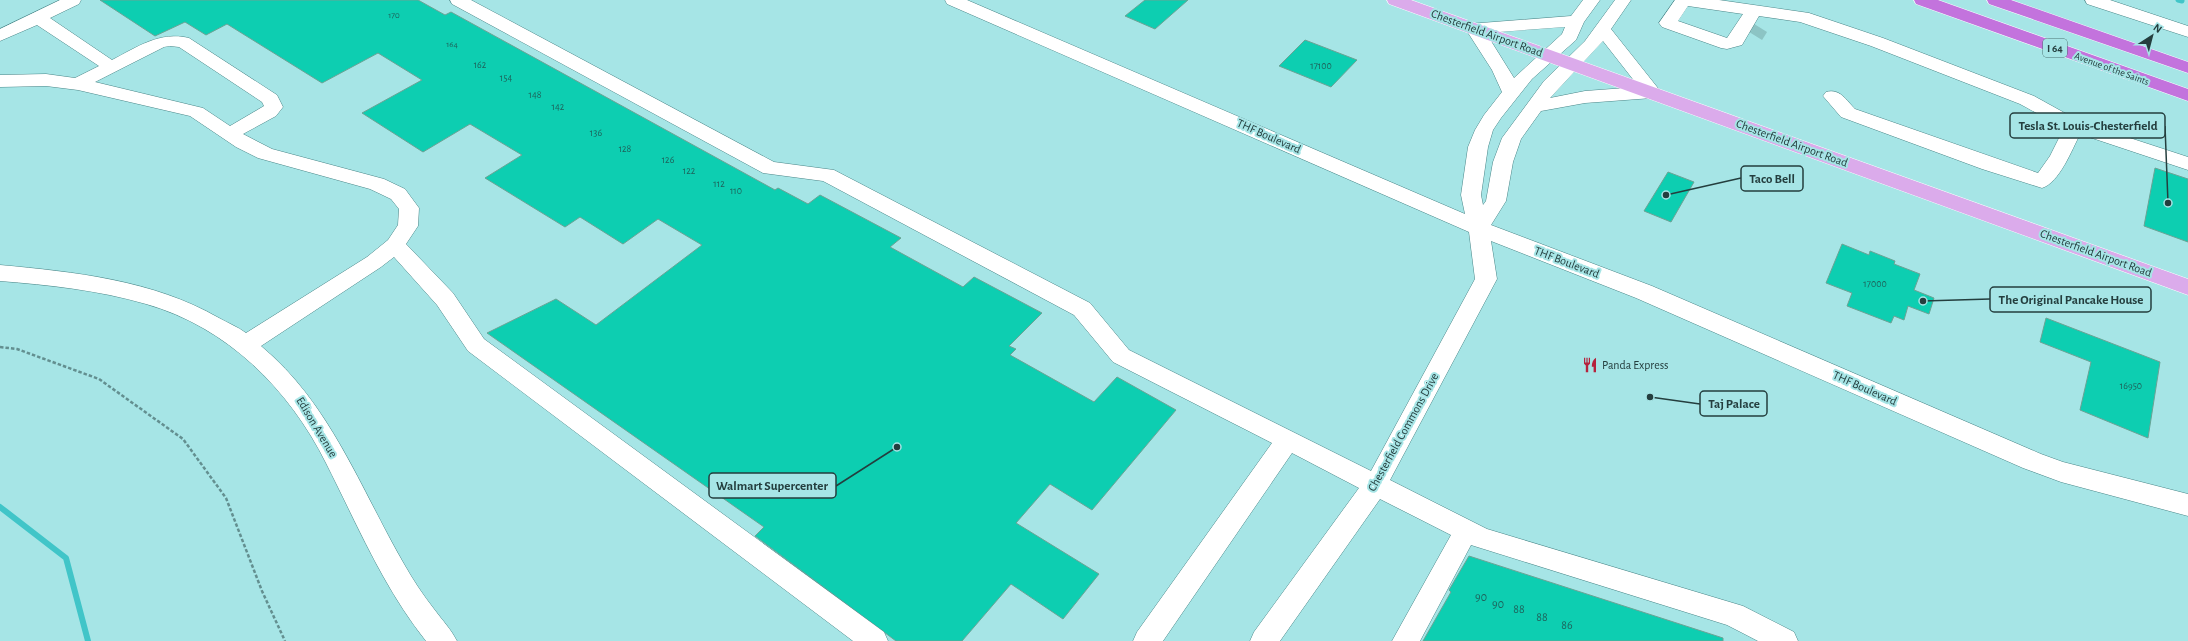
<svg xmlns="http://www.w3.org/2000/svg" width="2188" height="641" viewBox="0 0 2188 641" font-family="'Alegreya Sans',sans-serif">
<rect width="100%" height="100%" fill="#a6e5e6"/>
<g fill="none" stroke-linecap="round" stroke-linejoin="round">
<polyline stroke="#41c5c8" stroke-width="5" points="2178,0 2182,1"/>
<polyline stroke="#41c5c8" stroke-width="6" points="0,507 66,558 88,641"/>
</g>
<g fill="#0dceb1" stroke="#6aa395">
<polygon points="100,0 418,0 445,15 451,12 775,190 778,188 808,204 820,195 901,238 890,247 963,287 974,277 1042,313 1009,346 1016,349 1010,355 1094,402 1117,377 1176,410 1092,510 1050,484 1016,523 1099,574 1063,619 1011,584 962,641 896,641 755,536 764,527 487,333 556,299 596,325 702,245 658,219 623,244 580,217 565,227 485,178 522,155 470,124 423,152 362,113 422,80 378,53 322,83 227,24 206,35 185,22 155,36"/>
<polygon points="1145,0 1188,0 1155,29 1125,16"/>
<polygon points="1305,40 1357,60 1331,87 1279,66"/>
<polygon points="2155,168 2188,179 2188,242 2144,226"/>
<polygon points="1668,172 1694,182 1671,222 1644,211"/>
<polygon points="1842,244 1869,255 1870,251 1895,261 1894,264 1920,274 1914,290 1934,298 1929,314 1908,306 1904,320 1894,316 1891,323 1847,306 1852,293 1826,283"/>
<polygon points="2046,318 2160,362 2148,438 2080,410 2091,362 2040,342"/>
<polygon points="1469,556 1723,638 1723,641 1423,641 1451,592 1449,590"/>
</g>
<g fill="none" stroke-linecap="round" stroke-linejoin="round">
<polyline stroke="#8cc4c4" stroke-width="19" stroke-dasharray="19 10" stroke-linecap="butt" points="1754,35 1759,27"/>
<g stroke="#4a8688" stroke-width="1">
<g id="minor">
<path d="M60,0H81L79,4L50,18L112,60C137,47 160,31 189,38L277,95L283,107L276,116L243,134L272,149L384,179L405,189L419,208L418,226L406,244L453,293L484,339L884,632L888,641H853L468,351L437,305L394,257L381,267L261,346C330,403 360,488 404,564C413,580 423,595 434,609C442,620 451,629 457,641H426C383,587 357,524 326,463C289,389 227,327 146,304C98,290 49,285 0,281V265C75,272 153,280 219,318C228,323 238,327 246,333L367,257L388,240L398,225L399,209L391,199L370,189L258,158L236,147L190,116L78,90L46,86L0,87V75L46,74L75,78L99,66L37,25L0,41V29ZM170,46L179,47L262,102L264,106L230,126L203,108L95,82L164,47Z"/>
<path d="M450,0H471L774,162L834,170L1090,303L1129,350L1371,471L1475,279L1469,232L947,4L945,0H967L1465,214L1461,195L1468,147L1475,130L1484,115L1502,92L1492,70L1465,28L1468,24L1571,16L1583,0H1600L1584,22L1576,40L1532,79L1501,118L1493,130L1488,147L1481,195L1483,205L1486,201L1493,162L1502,138L1544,81L1585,41L1615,0H1631L1611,29L1661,92L1658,96L1652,98L1585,103L1541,111L1521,139L1513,162L1506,201L1491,225L1652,286L2041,454L2063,462L2188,494V516L2061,482L2023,468L1636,298L1491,241L1497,279L1390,480L1487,529L1743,606L1794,632L1798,641H1758L1727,625L1471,545L1420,641H1392L1451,535L1380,499L1280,641H1250L1254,632L1359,488L1292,453L1163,641H1133L1137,632L1272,443L1113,362L1074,315L823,181L763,173L452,4ZM1565,27L1562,34L1514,78L1486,33ZM1603,41L1639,87L1585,91L1550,98Z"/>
<path d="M1675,0H1719L1809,13L1883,38L2034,96L2081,122L2188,157V170L2080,134C2072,150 2059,183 2042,188L1982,169L1841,117L1823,96L1826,92C1840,88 1846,100 1855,109L2038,173L2050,156L2064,128L2020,104L1871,46L1800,22L1759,16L1742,45L1727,49L1721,48L1662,27L1659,23ZM1688,6L1743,14L1727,38L1678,21Z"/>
<polygon points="2085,0 2110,0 2188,26 2188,37 2087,4"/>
</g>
</g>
<g stroke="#fff" stroke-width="1">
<polygon id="major" points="1387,0 1411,0 2188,279 2188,295 1389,4"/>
</g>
<g stroke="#fff" stroke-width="1">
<g id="highway">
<polygon points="1914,0 1938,0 2188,89 2188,101 1916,4"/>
<polygon points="1987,0 2011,0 2188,62 2188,73 1989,4"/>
</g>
</g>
<polyline stroke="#638f90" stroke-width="2.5" stroke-dasharray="3.5 2" stroke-linecap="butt" points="0,347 17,349 99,379 183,439 226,498 262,591 285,641"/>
<use href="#minor" fill="#fff" fill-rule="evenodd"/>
<use href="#major" fill="#dbabeb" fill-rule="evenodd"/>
<use href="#highway" fill="#c373dd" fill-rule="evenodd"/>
</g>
<defs>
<g id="restaurant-bare" transform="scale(1.2)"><path d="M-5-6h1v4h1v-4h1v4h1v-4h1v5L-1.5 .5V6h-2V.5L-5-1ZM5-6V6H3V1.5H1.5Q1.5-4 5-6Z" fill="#b5233d" stroke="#a6e5e6" stroke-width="2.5" paint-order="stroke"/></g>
</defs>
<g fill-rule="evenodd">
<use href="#restaurant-bare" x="1590" y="365"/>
</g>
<g text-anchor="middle" stroke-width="4" stroke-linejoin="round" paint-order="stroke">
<g font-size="9" fill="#1e625b">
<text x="394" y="18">170</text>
<text x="452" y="47">164</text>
</g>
<g font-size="10" fill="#1e625b">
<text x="480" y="68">162</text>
<text x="1321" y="69">17100</text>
<text x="506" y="81">154</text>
<text x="535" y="98">148</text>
<text x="558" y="110">142</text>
<text x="596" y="136">136</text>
<text x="625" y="152">128</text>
<text x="668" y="163">126</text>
<text x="689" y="174">122</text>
<text x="719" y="187">112</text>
<text x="736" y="194">110</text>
<text x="1875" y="287">17000</text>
<text x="2131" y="389">16950</text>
</g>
<g font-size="10" fill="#243e3e" stroke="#a6e5e6">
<text transform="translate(2112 68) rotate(20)" y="4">Avenue of the Saints</text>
</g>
<rect fill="#a6e5e6" stroke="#4b7070" stroke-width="1" x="2043" y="39" width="24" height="18" rx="3"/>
<g font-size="11" font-weight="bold" fill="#243e3e">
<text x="2055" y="52">I 64</text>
</g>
<g font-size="12" fill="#243e3e" stroke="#a6e5e6">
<text transform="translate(1487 33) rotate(20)" y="4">Chesterfield Airport Road</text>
<text transform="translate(1269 136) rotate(24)" y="4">THF Boulevard</text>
<text transform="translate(1792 143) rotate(20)" y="4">Chesterfield Airport Road</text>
<text transform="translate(2096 253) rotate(20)" y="4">Chesterfield Airport Road</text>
<text transform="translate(1567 262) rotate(21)" y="4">THF Boulevard</text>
<text transform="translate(1865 388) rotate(24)" y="4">THF Boulevard</text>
<text transform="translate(317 427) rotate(59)" y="4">Edison Avenue</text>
<text transform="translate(1403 432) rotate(-61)" y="4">Chesterfield Commons Drive</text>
</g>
<g font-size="12" fill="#243e3e" stroke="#a6e5e6" text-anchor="start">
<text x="1602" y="369">Panda Express</text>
</g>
<g font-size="12" fill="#1e625b">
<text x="1481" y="601">90</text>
<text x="1498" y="608">90</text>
<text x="1519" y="613">88</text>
<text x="1542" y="621">88</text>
<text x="1567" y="629">86</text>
</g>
</g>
<path fill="none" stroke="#243e3e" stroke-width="1.5" d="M2168 203L2165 126M1666 195L1741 178M1923 301L1990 299M1650 397L1700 404M897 447L836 486"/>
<g fill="#243e3e" stroke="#a6e5e6" stroke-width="1.5">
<circle cx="2168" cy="203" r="4"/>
<circle cx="1666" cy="195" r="4"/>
<circle cx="1923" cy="301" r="4"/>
<circle cx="1650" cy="397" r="4"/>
<circle cx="897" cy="447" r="4"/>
</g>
<g fill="#a6e5e6" stroke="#243e3e" stroke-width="1.5">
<rect x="2010" y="113" width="155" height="25" rx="4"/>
<rect x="1741" y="166" width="62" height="25" rx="4"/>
<rect x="1990" y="287" width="161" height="25" rx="4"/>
<rect x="1700" y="391" width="67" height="25" rx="4"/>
<rect x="709" y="473" width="127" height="25" rx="4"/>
</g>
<g font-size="13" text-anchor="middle" font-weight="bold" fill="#243e3e">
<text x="2088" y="130">Tesla St. Louis-Chesterfield</text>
<text x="1772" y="183">Taco Bell</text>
<text x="2071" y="304">The Original Pancake House</text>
<text x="1734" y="408">Taj Palace</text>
<text x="772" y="490">Walmart Supercenter</text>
</g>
<g transform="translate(2152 36) rotate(36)" stroke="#a6e5e6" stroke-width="3" paint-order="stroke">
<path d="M0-3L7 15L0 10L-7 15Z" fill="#243e3e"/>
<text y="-6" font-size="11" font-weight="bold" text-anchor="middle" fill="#243e3e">N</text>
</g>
</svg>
